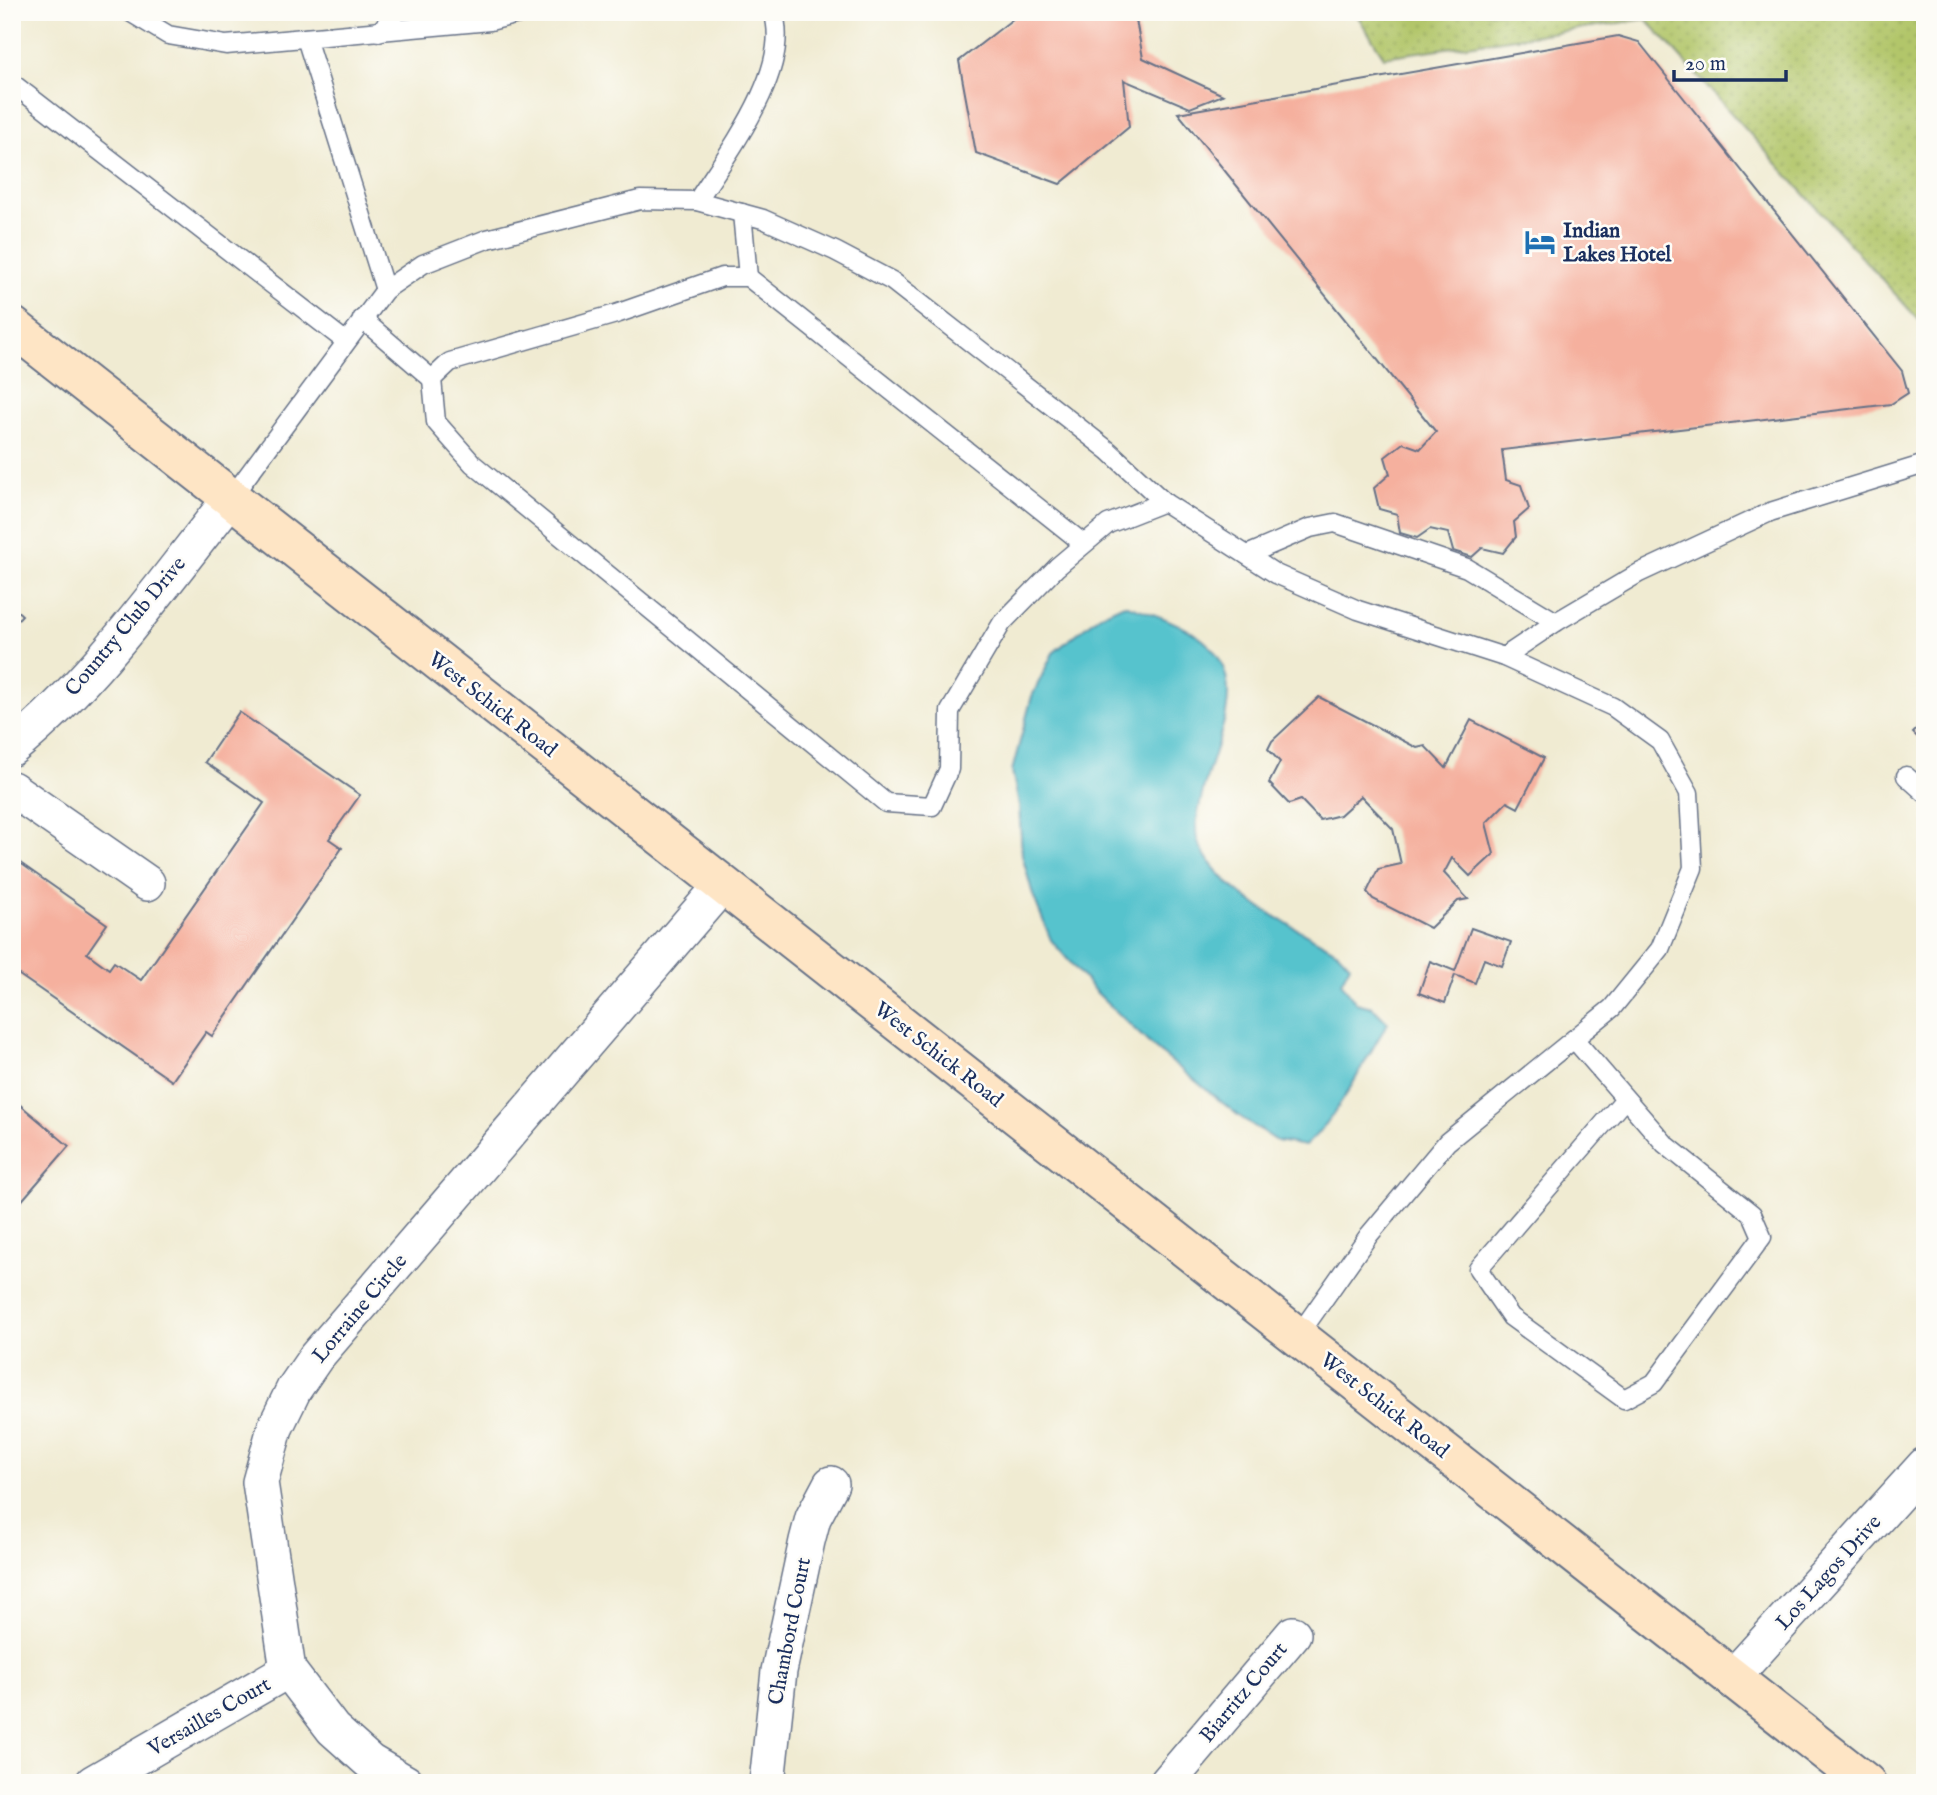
<svg xmlns="http://www.w3.org/2000/svg" width="1937" height="1795" viewBox="0 0 1937 1795" font-family="'IM FELL English',serif">
<defs>
<pattern id="grass-dots" width="8" height="8" patternUnits="userSpaceOnUse" patternTransform="scale(1.75)"><rect width="8" height="8" fill="#b2c66b"/><path d="M2 2h.1M6 6h.1" fill="none" stroke="#98aa5f" stroke-width="1.8" stroke-linecap="round"/></pattern>
</defs>
<rect width="100%" height="100%" fill="#fdfcf7"/>
<filter id="ink" filterUnits="userSpaceOnUse"><feTurbulence type="fractalNoise" baseFrequency=".0143" numOctaves="2"/><feDisplacementMap in="SourceGraphic" scale="14" xChannelSelector="R" yChannelSelector="G"/><feConvolveMatrix kernelMatrix="1 2 1 2 8 2 1 2 1" color-interpolation-filters="sRGB"/></filter>
<filter id="wash" filterUnits="userSpaceOnUse"><feTurbulence type="fractalNoise" baseFrequency=".00686" numOctaves="4" result="noise"/><feDisplacementMap in="SourceGraphic" scale="28" xChannelSelector="R" yChannelSelector="G"/><feGaussianBlur stdDeviation="1.57" result="paint"/><feColorMatrix in="noise" values="0 0 0 0 0 0 0 0 0 0 0 0 0 0 0 0 0 1.4 0 .05"/><feComposite in="paint" operator="in"/></filter>
<g filter="url(#wash)">
<rect width="100%" height="100%" fill="#f0ebd2"/>
<polygon fill="url(#grass-dots)" stroke="#667a64" stroke-width="2" points="1355,12 1925,12 1925,327 1646,19 1384,57"/>
<path fill="#56c3cd" stroke="#387996" stroke-width="2" d="M1124,604C1180,623 1240,641 1226,713C1220,741 1208,768 1202,795C1199,808 1193,830 1198,842C1222,897 1290,923 1338,952L1350,965L1341,982L1356,1003L1372,1007L1388,1023C1361,1065 1342,1113 1305,1146L1277,1141L1239,1116L1151,1045L1093,989L1051,940L1033,895L1022,855L1019,805L1012,771L1032,696L1053,653L1100,615Z"/>
<g id="blocks">
<g fill="#f5b09e">
<polygon points="1017,12 1115,12 1136,20 1143,58 1223,95 1190,108 1124,80 1129,127 1060,184 976,153 959,61 1018,15"/>
<polygon points="1618,36 1639,42 1902,371 1908,393 1891,404 1502,450 1506,480 1521,485 1529,509 1514,522 1516,537 1503,553 1482,548 1472,557 1453,551 1448,533 1430,529 1417,538 1400,533 1397,514 1379,509 1374,488 1390,474 1385,457 1403,443 1420,449 1436,432 1178,113"/>
<polygon points="12,606 22,615 12,626"/>
<polygon points="1319,697 1417,748 1425,746 1446,768 1471,720 1544,758 1518,808 1507,802 1486,823 1494,854 1470,876 1452,858 1444,873 1468,899 1458,901 1430,928 1373,899 1367,892 1378,869 1401,864 1393,829 1361,796 1340,815 1320,820 1301,800 1289,804 1269,783 1280,762 1268,749 1272,741"/>
<polygon points="239,712 360,795 329,839 342,848 212,1036 206,1032 172,1081 12,970 12,865 16,860 107,924 87,953 109,969 114,962 141,980 264,803 205,762"/>
<polygon points="1925,721 1925,744 1913,733"/>
<polygon points="1471,928 1511,942 1502,966 1484,959 1475,983 1455,975 1445,1003 1419,993 1430,961 1455,971"/>
<polygon points="12,1098 69,1146 12,1212"/>
</g>
</g>
</g>
<g filter="url(#ink)">
<use href="#blocks" fill-opacity="0" stroke="#667187" stroke-width="2"/>
<g fill="none" stroke-linecap="round" stroke-linejoin="round">
<g stroke="#667187" stroke-width="21">
<g id="lane">
<polyline points="130,12 168,35 226,45 490,21 526,12"/>
<polyline points="379,32 397,12"/>
<polyline points="306,38 385,290"/>
<polyline points="12,83 345,341"/>
<path d="M697,201C727,154 793,69 773,12"/>
<polyline points="742,213 748,277"/>
<polyline points="362,319 432,379"/>
<polyline points="231,498 385,290 423,264 487,239 640,200 697,201 763,219 835,251 892,281 1109,451 1164,502 1276,574 1358,610 1504,657 1613,707 1660,741 1689,793 1693,868 1660,949 1612,1008 1447,1142 1369,1235 1298,1336"/>
<polyline points="1084,544 748,277 722,277 616,314 450,362 432,379 436,422 473,464 886,803 932,806 949,769 950,711 1002,623 1057,567 1108,524 1164,502"/>
<polyline points="1247,555 1310,528 1335,523 1467,568 1556,622"/>
<polyline points="1504,657 1556,622 1639,573 1770,512 1925,464"/>
<polyline points="1906,776 1925,793"/>
<polyline points="1574,1039 1665,1144 1752,1214 1762,1237 1654,1383 1624,1399 1511,1317 1478,1269 1624,1100"/>
</g>
</g>
<g stroke="#667187" stroke-width="38">
<g id="street">
<path d="M12,748C98,678 162,584 231,498"/>
<polyline points="12,789 147,883"/>
<polyline points="1732,1678 1925,1465"/>
<polyline points="93,1783 288,1670"/>
<polyline points="406,1783 370,1762 333,1729 288,1670 260,1482 275,1428 294,1389 316,1357 723,884"/>
<polyline points="767,1783 779,1671 807,1541 813,1518 831,1484"/>
<polyline points="1167,1783 1293,1634"/>
</g>
</g>
<g stroke="#667187" stroke-width="42">
<polyline id="secondary" points="12,326 1866,1783"/>
</g>
<use href="#lane" stroke="#fff" stroke-width="18"/>
<use href="#street" stroke="#fff" stroke-width="35"/>
<use href="#secondary" stroke="#fee5c5" stroke-width="38"/>
</g>
</g>
<defs>
<g id="hotel-bare" transform="scale(2.415)"><path d="M-6-4.5h1.5V1H6V5H4.5V3h-9V5H-6ZM-4 0a1.8 1.8 0 1 1 3.6 0ZM.5 0V-2.5h3Q6-2.5 6 0Z" fill="#1f6fb2" stroke="#fdfcf7" stroke-width="2.5" paint-order="stroke"/></g>
</defs>
<g fill-rule="evenodd">
<use href="#hotel-bare" x="1540" y="242"/>
</g>
<g text-anchor="middle" stroke-width="5" stroke-linejoin="round" paint-order="stroke">
<g font-size="21" font-weight="bold" fill="#1b2f5e" stroke="#fdfcf7" text-anchor="start">
<text x="1563" y="237">Indian<tspan x="1563" dy="24">Lakes Hotel</tspan></text>
</g>
<g font-size="21" fill="#1b2f5e" stroke="#fdfcf7">
<text transform="translate(125 626) rotate(-50)" y="7">Country Club Drive</text>
<text transform="translate(493 704) rotate(38)" y="7">West Schick Road</text>
<text transform="translate(939 1054) rotate(38)" y="7">West Schick Road</text>
<text transform="translate(359 1308) rotate(-50)" y="7">Lorraine Circle</text>
<text transform="translate(1385 1405) rotate(38)" y="7">West Schick Road</text>
<text transform="translate(1828 1572) rotate(-48)" y="7">Los Lagos Drive</text>
<text transform="translate(789 1631) rotate(-79)" y="7">Chambord Court</text>
<text transform="translate(1243 1692) rotate(-50)" y="7">Biarritz Court</text>
<text transform="translate(209 1716) rotate(-30)" y="7">Versailles Court</text>
</g>
</g>
<rect width="1937" height="1795" fill="none" stroke="#fdfcf7" stroke-width="42"/>
<path d="M1674 70v10h112v-10" fill="none" stroke="#1b2f5e" stroke-width="3.5"/>
<text x="1685" y="70" font-size="21" fill="#1b2f5e" stroke="#fdfcf7" stroke-width="5" paint-order="stroke">20 m</text>
</svg>
